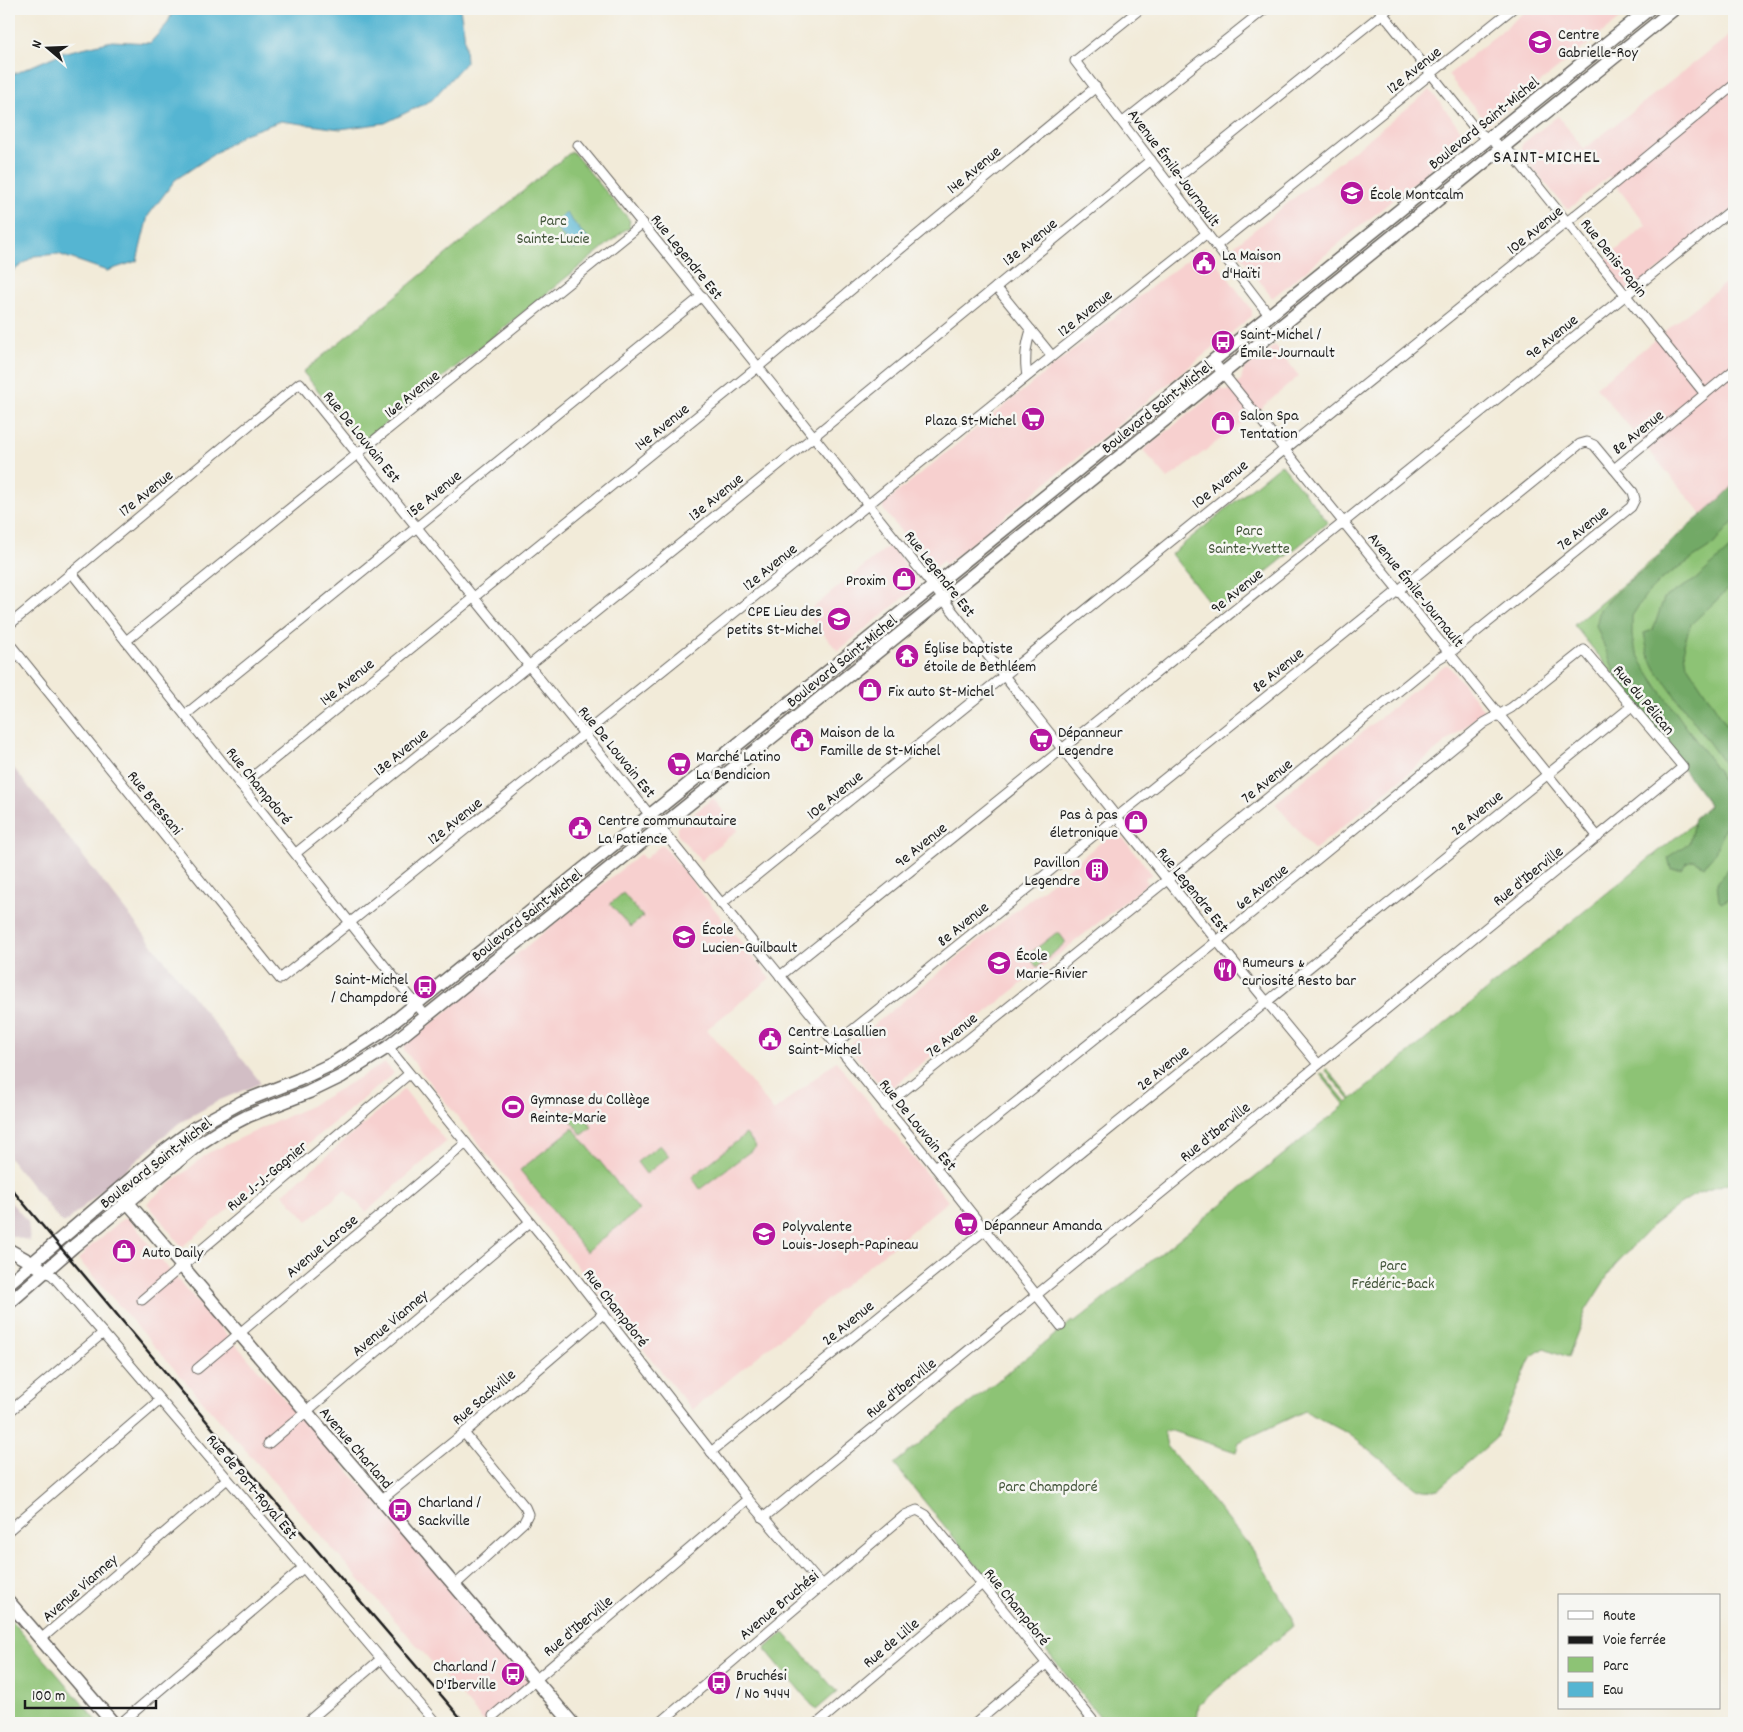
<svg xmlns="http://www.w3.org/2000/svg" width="1743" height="1732" viewBox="0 0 1743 1732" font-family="Dekko,sans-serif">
<rect width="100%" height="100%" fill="#f6f6f2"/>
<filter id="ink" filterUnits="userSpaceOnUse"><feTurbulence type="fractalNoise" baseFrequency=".02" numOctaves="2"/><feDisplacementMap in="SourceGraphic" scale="10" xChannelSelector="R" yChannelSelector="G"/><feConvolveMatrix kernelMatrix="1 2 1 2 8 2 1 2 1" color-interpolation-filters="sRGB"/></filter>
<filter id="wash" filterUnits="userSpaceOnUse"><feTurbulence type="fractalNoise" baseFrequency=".0096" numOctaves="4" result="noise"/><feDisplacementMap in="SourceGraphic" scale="20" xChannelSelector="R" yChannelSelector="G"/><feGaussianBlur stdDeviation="1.12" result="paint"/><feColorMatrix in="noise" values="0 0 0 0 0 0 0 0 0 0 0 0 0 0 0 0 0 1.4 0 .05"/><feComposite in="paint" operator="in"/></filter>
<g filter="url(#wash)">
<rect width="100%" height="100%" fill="#f2ebd9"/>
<g fill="#f7d0cf">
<polygon points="1528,9 1632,9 1488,124 1448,75"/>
<polygon points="1734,32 1734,208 1626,296 1600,264 1646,225 1609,176 1570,208 1565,207 1520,152 1522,144 1558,116 1584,149"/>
<polygon points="1430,90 1468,139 1272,298 1234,246"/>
<polygon points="1205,247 1252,310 1252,316 946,564 943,561 931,570 883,509 883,504 1159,281"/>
<polygon points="1734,276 1734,493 1705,518 1596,387"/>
<polygon points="1275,345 1299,376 1255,413 1168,479 1143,450 1220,389 1228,391 1241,380 1244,369"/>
<polygon points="890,545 917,579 918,586 838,651 806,613"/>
<polygon points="1445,665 1448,665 1483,709 1483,712 1314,850 1275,803"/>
<polygon points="713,798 738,830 710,852 701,861 677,834 677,827"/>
<polygon points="1115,831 1118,832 1152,874 1145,879 1148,883 886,1092 850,1048 850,1044"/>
<polygon points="662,844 770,978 706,1030 715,1038 774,1111 836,1061 948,1201 692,1410 404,1050 405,1045 640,854 645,859"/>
<polygon points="385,1063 394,1073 182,1247 147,1203 208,1153 310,1106"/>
<polygon points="404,1089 446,1142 366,1212 345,1189 308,1221 283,1194"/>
<polygon points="124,1218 128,1218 131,1221 171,1272 535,1680 485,1723 78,1259 85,1254 84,1252"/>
</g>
<g fill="#d2bec5">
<polygon points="9,762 261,1083 220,1100 179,1123 66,1222 61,1222 9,1157"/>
<polygon points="9,1200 28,1222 30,1241 9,1235"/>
</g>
<g fill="#8dc375" stroke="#547048">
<polygon points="572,151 628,218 630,221 629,225 631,228 625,230 364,441 358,440 303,372"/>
<polygon points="1281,464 1328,522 1217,612 1171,554"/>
<path d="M1734,493V1181L1696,1194L1680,1204L1652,1226L1614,1266L1586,1310L1568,1357L1544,1348L1532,1356L1529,1361L1505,1418L1496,1438L1438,1489C1430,1491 1424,1491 1417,1488L1349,1434L1305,1411L1239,1442L1236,1452L1172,1431H1164L1167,1446L1253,1550L1293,1618V1626L1199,1704L1197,1719L1201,1723H1105L894,1464L1072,1321L1074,1323L1345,1105L1320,1074L1322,1073L1347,1103L1350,1100L1325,1070L1327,1069L1352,1099L1717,804L1574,625Z"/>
<polygon points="623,893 643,917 630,927 610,904"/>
<polygon points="1056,933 1059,933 1065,941 1065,943 1037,967 1028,955"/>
<polygon points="578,1109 592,1127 582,1135 568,1117"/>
<polygon points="573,1128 639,1210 586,1252 520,1170"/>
<polygon points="746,1134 756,1147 700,1189 692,1177"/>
<polygon points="660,1145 669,1156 646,1174 637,1162"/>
<polygon points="9,1618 99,1723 9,1723"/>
<polygon points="784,1632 837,1692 816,1710 765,1649"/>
</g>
<g fill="#72a966" stroke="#476241">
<polygon points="1734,485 1734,521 1712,546 1663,578 1645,596 1632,616 1632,636 1634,646 1642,663 1659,689 1718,771 1727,793 1730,815 1715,853 1704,866 1694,860 1687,862 1682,869 1671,869 1668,857 1689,843 1695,818 1709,806 1705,798 1672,755 1625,697 1596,626 1600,609 1629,581 1651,565 1669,543 1720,499"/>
<polygon points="1734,545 1734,584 1691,624 1684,644 1687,665 1734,736 1734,792 1723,762 1656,670 1648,654 1644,633 1653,630 1664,598 1695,580"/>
<polygon points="1729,868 1734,870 1734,896 1721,903 1719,901 1717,882"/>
</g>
<g fill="#54b5d2" stroke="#386877">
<polygon points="174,9 460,9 464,31 466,62 432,100 385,123 340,129 281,121 244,134 175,180 148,216 137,261 107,271 58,254 34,256 9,274 9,76 62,53 112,41 150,43 167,24"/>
<polygon points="566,213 586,237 587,237 588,238 574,250 553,224"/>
</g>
</g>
<g filter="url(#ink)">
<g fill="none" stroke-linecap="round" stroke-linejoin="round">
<g stroke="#67645e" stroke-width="11">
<g id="street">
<polyline points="1140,9 1075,61 1269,315"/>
<polyline points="1379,9 1477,131 1513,155 1705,394"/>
<polyline points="1123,122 1265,9"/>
<path d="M578,145C829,449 1067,762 1318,1064"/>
<polyline points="1170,184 1388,9"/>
<polyline points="1216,246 1512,9"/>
<polyline points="996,287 1052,356"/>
<polyline points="1213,361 1598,837"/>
<path d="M1027,376C1024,359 1026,346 1031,330"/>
<polyline points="1614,469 1734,370"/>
<polyline points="71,572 379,959 426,1016"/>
<polyline points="9,625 300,383 935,1167 1061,1326"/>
<polyline points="126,641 643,223"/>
<polyline points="9,643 280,979 1060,350 1207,233"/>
<polyline points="185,715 702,296"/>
<polyline points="241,786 758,367 1096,87"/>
<polyline points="296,853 813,437 1151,160"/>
<polyline points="721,904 1615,183 1734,85"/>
<polyline points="780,976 1734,208"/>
<polyline points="835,1044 1580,444 1587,442 1594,445 1633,492 1635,499 1631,507 1455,649 1438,659 1167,880 885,1106"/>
<polyline points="388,1047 571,1272 748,1499 822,1586"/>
<polyline points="45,1271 53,1276 103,1333 436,1723"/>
<polyline points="142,1300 409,1074"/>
<polyline points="197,1369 466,1143"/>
<polyline points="9,1412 103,1333"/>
<polyline points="268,1444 530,1222"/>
<polyline points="711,1452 1632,706"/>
<polyline points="381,1500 464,1433 604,1313"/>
<polyline points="763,1518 1683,767 1584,650 1511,708 1484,723 1217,941 935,1167"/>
<polyline points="9,1530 160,1400"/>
<polyline points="455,1585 524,1522 528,1514 525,1507 464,1433"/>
<polyline points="41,1639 227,1479"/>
<polyline points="493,1716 748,1499"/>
<polyline points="121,1723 303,1568"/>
<polyline points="306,1723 381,1659"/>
<polyline points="660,1723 905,1515 917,1510 926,1515 1095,1723"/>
<polyline points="818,1723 982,1584"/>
<polyline points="976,1723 1046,1664"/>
</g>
</g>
<g stroke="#67645e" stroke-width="15">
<g id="secondary">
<polyline points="123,1197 572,1723"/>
<polyline points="9,1250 39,1267"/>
<polyline points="9,1283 160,1154 196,1127 242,1102 298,1080 332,1064 380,1033 1649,9"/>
<polyline points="9,1303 74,1246 199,1144 221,1130 248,1116 309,1092 342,1076 388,1047 1674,9"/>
<polyline points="9,1602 113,1723"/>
</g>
</g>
<use href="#street" stroke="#fff" stroke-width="9"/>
<use href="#secondary" stroke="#fff" stroke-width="12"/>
<polyline stroke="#1c1c1c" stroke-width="2.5" points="9,1186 219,1436 465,1723"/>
</g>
</g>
<defs>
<g id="school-disc" transform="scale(1.25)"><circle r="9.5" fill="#b5179e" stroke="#f6f6f2"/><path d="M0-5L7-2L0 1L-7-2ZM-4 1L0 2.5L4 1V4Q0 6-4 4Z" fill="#fff"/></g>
<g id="civic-disc" transform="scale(1.25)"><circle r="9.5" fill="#b5179e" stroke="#f6f6f2"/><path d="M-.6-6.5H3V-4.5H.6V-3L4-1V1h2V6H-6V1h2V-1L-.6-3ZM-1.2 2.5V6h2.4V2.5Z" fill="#fff"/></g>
<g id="bus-disc" transform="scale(1.25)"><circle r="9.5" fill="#b5179e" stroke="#f6f6f2"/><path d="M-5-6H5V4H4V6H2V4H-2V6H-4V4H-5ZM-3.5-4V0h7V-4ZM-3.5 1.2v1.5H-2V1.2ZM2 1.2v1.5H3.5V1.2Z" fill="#fff"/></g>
<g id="supermarket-disc" transform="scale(1.25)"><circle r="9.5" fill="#b5179e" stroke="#f6f6f2"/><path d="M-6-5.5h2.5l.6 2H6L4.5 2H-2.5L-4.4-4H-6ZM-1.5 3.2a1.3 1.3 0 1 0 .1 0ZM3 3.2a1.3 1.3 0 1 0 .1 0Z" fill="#fff"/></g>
<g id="shop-disc" transform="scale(1.25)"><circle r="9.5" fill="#b5179e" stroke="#f6f6f2"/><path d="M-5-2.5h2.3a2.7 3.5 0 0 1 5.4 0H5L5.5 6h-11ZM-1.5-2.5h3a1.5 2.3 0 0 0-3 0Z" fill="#fff"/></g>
<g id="temple-disc" transform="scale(1.25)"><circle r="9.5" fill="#b5179e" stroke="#f6f6f2"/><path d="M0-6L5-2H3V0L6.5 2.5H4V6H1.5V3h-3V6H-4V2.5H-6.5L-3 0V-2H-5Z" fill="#fff"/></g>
<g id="building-disc" transform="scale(1.25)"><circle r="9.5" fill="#b5179e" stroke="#f6f6f2"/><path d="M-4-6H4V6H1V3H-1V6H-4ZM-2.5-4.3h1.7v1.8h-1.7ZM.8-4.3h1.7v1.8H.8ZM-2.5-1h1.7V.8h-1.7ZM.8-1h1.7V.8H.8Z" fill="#fff"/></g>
<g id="restaurant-disc" transform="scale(1.25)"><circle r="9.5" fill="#b5179e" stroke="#f6f6f2"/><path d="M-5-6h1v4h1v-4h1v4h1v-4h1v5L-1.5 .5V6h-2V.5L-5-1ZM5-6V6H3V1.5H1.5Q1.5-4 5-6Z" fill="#fff"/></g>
<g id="stadium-disc" transform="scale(1.25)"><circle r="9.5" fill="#b5179e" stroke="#f6f6f2"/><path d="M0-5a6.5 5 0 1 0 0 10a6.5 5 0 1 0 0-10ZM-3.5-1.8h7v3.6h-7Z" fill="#fff"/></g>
</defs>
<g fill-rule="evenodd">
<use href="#school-disc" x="1540" y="42"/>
<use href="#school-disc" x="1352" y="193"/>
<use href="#civic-disc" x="1204" y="263"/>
<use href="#bus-disc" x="1223" y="342"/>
<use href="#supermarket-disc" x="1033" y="419"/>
<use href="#shop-disc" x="1223" y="423"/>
<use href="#shop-disc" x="904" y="579"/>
<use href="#school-disc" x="839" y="619"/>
<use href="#temple-disc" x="907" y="656"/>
<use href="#shop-disc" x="870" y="690"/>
<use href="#civic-disc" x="802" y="740"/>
<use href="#supermarket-disc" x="1041" y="740"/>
<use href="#supermarket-disc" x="679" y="764"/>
<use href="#shop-disc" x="1136" y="822"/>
<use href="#civic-disc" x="580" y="828"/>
<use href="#building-disc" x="1097" y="870"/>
<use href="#school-disc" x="684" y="937"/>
<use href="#school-disc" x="999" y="963"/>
<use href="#restaurant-disc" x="1225" y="970"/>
<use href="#bus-disc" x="425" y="987"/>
<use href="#civic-disc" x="770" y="1039"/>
<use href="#stadium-disc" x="513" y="1107"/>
<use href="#supermarket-disc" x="966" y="1224"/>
<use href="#school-disc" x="764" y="1234"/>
<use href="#shop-disc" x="124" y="1251"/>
<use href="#bus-disc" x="400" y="1510"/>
<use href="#bus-disc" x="513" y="1674"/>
<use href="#bus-disc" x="719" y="1683"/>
</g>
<g text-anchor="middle" stroke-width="5" stroke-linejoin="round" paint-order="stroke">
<g font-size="16" fill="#1c1c1c" stroke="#f6f6f2" text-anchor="start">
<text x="1558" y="39">Centre<tspan x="1558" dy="18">Gabrielle-Roy</tspan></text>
<text x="1370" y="199">École Montcalm</text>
<text x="1222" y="260">La Maison<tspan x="1222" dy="18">d'Haïti</tspan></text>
<text x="1240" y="339">Saint-Michel /<tspan x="1240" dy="18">Émile-Journault</tspan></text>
<text x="1240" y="420">Salon Spa<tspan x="1240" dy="18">Tentation</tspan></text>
<text x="1016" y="425" text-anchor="end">Plaza St-Michel</text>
<text x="886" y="585" text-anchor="end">Proxim</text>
<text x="822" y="616" text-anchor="end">CPE Lieu des<tspan x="822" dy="18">petits St-Michel</tspan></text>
<text x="924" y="653">Église baptiste<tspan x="924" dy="18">étoile de Bethléem</tspan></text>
<text x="888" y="696">Fix auto St-Michel</text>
<text x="820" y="737">Maison de la<tspan x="820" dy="18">Famille de St-Michel</tspan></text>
<text x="1058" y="737">Dépanneur<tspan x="1058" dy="18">Legendre</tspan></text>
<text x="696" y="761">Marché Latino<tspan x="696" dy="18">La Bendicion</tspan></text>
<text x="1118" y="819" text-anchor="end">Pas à pas<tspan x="1118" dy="18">életronique</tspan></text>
<text x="598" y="825">Centre communautaire<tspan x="598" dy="18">La Patience</tspan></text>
<text x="1080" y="867" text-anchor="end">Pavillon<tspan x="1080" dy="18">Legendre</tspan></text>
<text x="702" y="934">École<tspan x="702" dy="18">Lucien-Guilbault</tspan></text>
<text x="1016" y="960">École<tspan x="1016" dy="18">Marie-Rivier</tspan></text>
<text x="1242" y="967">Rumeurs &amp;<tspan x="1242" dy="18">curiosité Resto bar</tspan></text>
<text x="408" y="984" text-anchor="end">Saint-Michel<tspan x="408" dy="18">/ Champdoré</tspan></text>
<text x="788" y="1036">Centre Lasallien<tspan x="788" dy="18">Saint-Michel</tspan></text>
<text x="530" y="1104">Gymnase du Collège<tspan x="530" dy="18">Reinte-Marie</tspan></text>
<text x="984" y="1230">Dépanneur Amanda</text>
<text x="782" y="1231">Polyvalente<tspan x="782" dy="18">Louis-Joseph-Papineau</tspan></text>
<text x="142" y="1257">Auto Daily</text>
<text x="418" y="1507">Charland /<tspan x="418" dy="18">Sackville</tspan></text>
<text x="496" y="1671" text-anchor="end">Charland /<tspan x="496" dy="18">D'Iberville</tspan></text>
<text x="736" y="1680">Bruchési<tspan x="736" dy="18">/ No 9444</tspan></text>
</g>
<g font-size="16" fill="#1c1c1c" stroke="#f6f6f2">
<text transform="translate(1413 69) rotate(-39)" y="6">12e Avenue</text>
<text transform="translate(1483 122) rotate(-39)" y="6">Boulevard Saint-Michel</text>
<text transform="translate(1175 167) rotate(53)" y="6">Avenue Émile-Journault</text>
<text transform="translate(973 169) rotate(-40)" y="6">14e Avenue</text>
<text transform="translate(1534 229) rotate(-39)" y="6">10e Avenue</text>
<text transform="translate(1029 241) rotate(-39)" y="6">13e Avenue</text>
<text transform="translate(688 256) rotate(51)" y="6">Rue Legendre Est</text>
<text transform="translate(1615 257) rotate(51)" y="6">Rue Denis-Papin</text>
<text transform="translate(1084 312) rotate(-39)" y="6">12e Avenue</text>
<text transform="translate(1551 336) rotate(-39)" y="6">9e Avenue</text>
<text transform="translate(411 393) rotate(-39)" y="6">16e Avenue</text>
<text transform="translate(1156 406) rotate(-39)" y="6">Boulevard Saint-Michel</text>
<text transform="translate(661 426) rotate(-39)" y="6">14e Avenue</text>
<text transform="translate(1637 431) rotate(-39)" y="6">8e Avenue</text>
<text transform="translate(363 436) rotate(51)" y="6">Rue De Louvain Est</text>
<text transform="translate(1219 483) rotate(-39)" y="6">10e Avenue</text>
<text transform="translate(145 492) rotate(-39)" y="6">17e Avenue</text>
<text transform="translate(433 493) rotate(-39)" y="6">15e Avenue</text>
<text transform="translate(715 496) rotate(-39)" y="6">13e Avenue</text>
<text transform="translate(1582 527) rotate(-39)" y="6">7e Avenue</text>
<text transform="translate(769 566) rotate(-39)" y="6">12e Avenue</text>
<text transform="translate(941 573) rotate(52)" y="6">Rue Legendre Est</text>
<text transform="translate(1417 589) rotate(51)" y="6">Avenue Émile-Journault</text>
<text transform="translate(1236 590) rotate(-39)" y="6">9e Avenue</text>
<text transform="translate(841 660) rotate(-39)" y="6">Boulevard Saint-Michel</text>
<text transform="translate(1277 669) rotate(-39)" y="6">8e Avenue</text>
<text transform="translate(346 681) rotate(-39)" y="6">14e Avenue</text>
<text transform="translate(1645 699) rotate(50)" y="6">Rue du Pélican</text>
<text transform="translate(400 751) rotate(-39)" y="6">13e Avenue</text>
<text transform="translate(618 751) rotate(51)" y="6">Rue De Louvain Est</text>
<text transform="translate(1266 780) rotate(-39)" y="6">7e Avenue</text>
<text transform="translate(260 785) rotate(51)" y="6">Rue Champdoré</text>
<text transform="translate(834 794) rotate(-39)" y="6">10e Avenue</text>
<text transform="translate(156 802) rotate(51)" y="6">Rue Bressani</text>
<text transform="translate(1476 812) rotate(-39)" y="6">2e Avenue</text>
<text transform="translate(454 820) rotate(-39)" y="6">12e Avenue</text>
<text transform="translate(920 844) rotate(-39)" y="6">9e Avenue</text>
<text transform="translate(1527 875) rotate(-39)" y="6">Rue d'Iberville</text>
<text transform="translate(1261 886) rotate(-39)" y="6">6e Avenue</text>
<text transform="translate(1194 889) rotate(51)" y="6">Rue Legendre Est</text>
<text transform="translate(526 914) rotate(-39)" y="6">Boulevard Saint-Michel</text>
<text transform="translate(962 923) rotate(-39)" y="6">8e Avenue</text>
<text transform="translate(951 1034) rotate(-39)" y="6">7e Avenue</text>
<text transform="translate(1162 1067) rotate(-39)" y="6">2e Avenue</text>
<text transform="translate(919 1124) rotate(51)" y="6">Rue De Louvain Est</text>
<text transform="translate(1214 1131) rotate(-39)" y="6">Rue d'Iberville</text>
<text transform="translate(155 1162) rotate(-38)" y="6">Boulevard Saint-Michel</text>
<text transform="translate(266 1175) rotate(-40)" y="6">Rue J.-J.-Gagnier</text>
<text transform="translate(321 1245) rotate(-40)" y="6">Avenue Larose</text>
<text transform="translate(617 1307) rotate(52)" y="6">Rue Champdoré</text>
<text transform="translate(389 1322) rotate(-40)" y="6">Avenue Vianney</text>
<text transform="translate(847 1322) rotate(-39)" y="6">2e Avenue</text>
<text transform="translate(900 1387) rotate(-39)" y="6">Rue d'Iberville</text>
<text transform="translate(483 1396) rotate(-40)" y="6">Rue Sackville</text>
<text transform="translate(357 1447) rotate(49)" y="6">Avenue Charland</text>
<text transform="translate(253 1486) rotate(50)" y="6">Rue de Port-Royal Est</text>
<text transform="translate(79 1587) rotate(-41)" y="6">Avenue Vianney</text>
<text transform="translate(778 1604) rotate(-40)" y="6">Avenue Bruchési</text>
<text transform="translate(1018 1606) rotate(51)" y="6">Rue Champdoré</text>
<text transform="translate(577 1625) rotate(-40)" y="6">Rue d'Iberville</text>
<text transform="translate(890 1642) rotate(-40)" y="6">Rue de Lille</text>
</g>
<g font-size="16" fill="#44563b" stroke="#f6f6f2">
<text x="553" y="225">Parc<tspan x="553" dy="18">Sainte-Lucie</tspan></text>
<text x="1249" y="535">Parc<tspan x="1249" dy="18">Sainte-Yvette</tspan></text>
<text x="1393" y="1270">Parc<tspan x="1393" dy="18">Frédéric-Back</tspan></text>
<text x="1048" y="1491">Parc Champdoré</text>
</g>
<g font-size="18" letter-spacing="1" fill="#1c1c1c" stroke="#f6f6f2">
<text x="1547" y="162">SAINT-MICHEL</text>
</g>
</g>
<rect width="1743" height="1732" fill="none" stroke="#f6f6f2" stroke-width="30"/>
<rect x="1558" y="1594" width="162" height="115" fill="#f6f6f2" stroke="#9f9f9c"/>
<rect x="1568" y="1611" width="25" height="8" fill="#ffffff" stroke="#9f9f9c"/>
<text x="1603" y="1620" font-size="15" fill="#1c1c1c">Route</text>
<rect x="1568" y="1636" width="25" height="8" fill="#1c1c1c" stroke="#9f9f9c"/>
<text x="1603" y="1644" font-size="15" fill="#1c1c1c">Voie ferrée</text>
<rect x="1568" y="1657" width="25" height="15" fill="#8dc375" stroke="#9f9f9c"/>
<text x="1603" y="1670" font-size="15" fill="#1c1c1c">Parc</text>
<rect x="1568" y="1682" width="25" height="15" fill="#54b5d2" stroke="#9f9f9c"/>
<text x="1603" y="1694" font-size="15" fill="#1c1c1c">Eau</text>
<g transform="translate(48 48) rotate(289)" stroke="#f6f6f2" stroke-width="4" paint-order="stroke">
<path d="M0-4L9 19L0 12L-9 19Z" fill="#1c1c1c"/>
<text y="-8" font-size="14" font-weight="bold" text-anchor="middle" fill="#1c1c1c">N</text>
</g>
<path d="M25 1700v8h131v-8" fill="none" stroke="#1c1c1c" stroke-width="2.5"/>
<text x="32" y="1700" font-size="15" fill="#1c1c1c" stroke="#f6f6f2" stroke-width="4" paint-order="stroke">100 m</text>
</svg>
